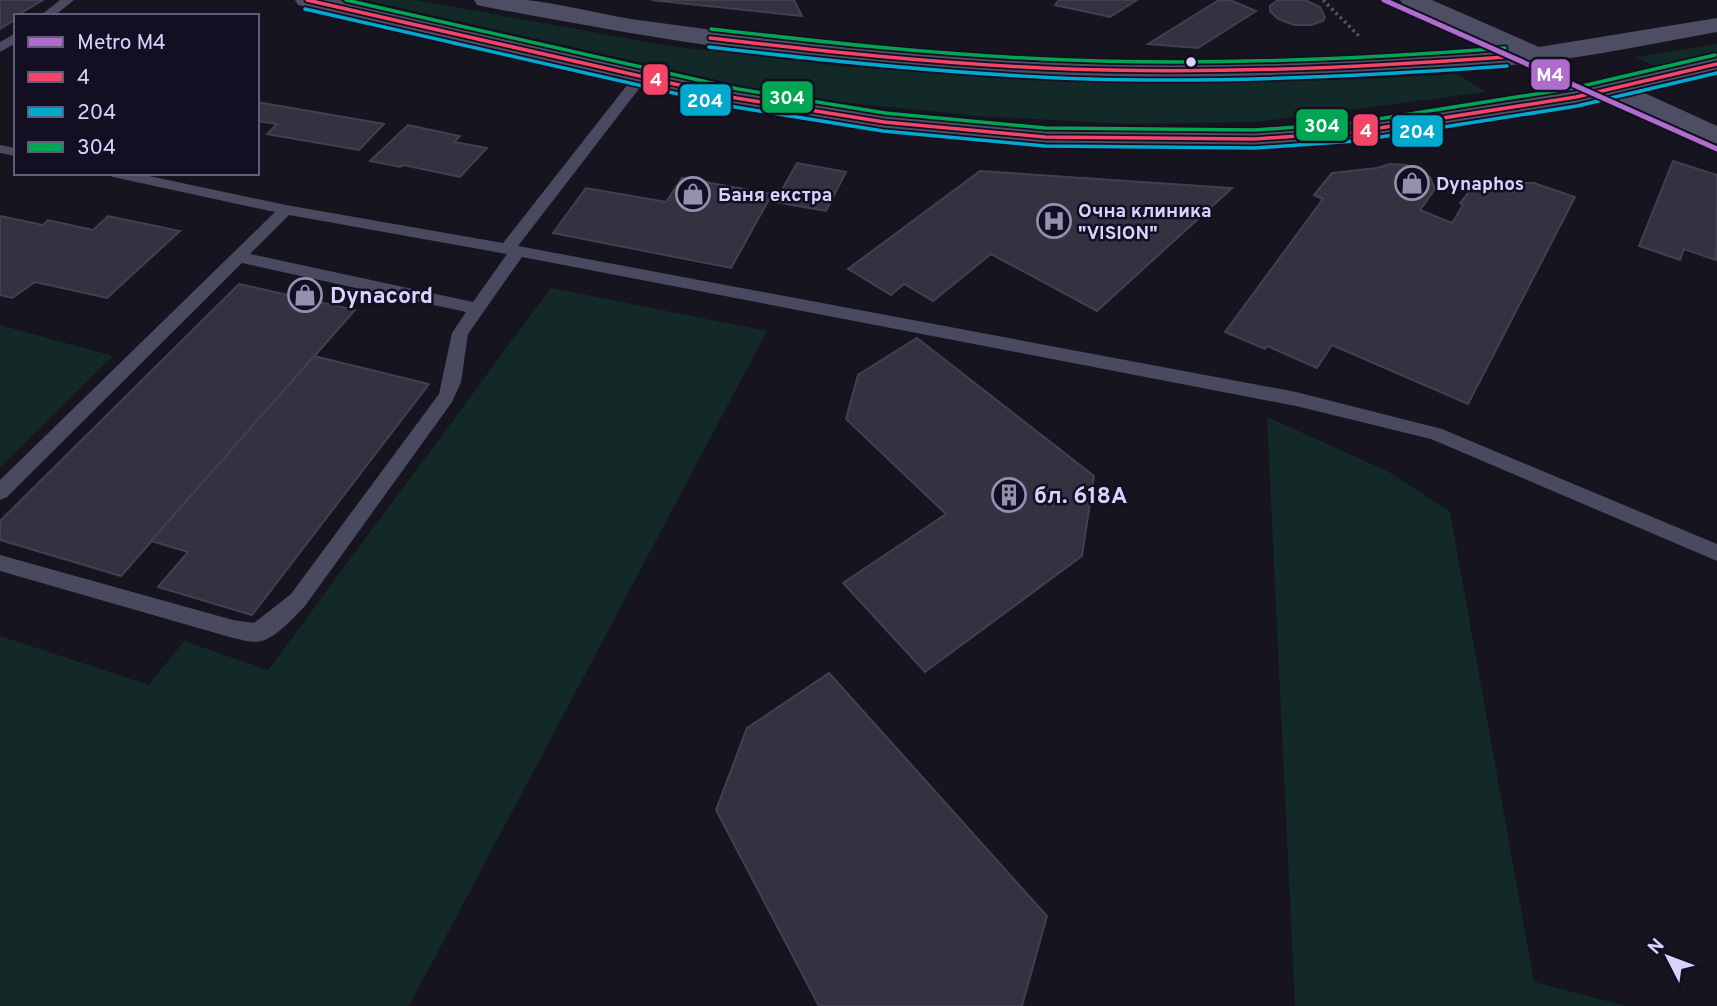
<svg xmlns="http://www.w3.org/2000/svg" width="1717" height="1006" viewBox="0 0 1717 1006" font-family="Overpass,sans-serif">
<rect width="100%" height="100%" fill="#16141e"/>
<g fill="#132928">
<polygon points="366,0 417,0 669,46 849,67 1090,81 1190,83 1369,79 1457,74 1486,92 1257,122 1130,124 978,116 841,102 739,85"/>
<polygon points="1717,44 1717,52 1658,68 1636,57"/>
<polygon points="551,288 767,331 409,1006 0,1006 0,636 149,685 184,641 268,670"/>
<polygon points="0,325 113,356 0,467"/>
<polygon points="1267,417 1389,472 1450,512 1534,982 1626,1006 1295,1006"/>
</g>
<g fill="#343241" stroke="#423f51" stroke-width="2">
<polygon points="0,0 43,0 16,16 16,19 0,29"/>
<polygon points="651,0 794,0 802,16"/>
<polygon points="1059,0 1137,0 1110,17 1055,5"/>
<polygon points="1219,0 1230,0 1256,11 1198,48 1148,44"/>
<polygon points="1305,0 1320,7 1325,17 1323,21 1311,25 1294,25 1278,19 1270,11 1270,6 1278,0"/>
<polygon points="257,102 384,124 359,150 267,134 277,124 257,121"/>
<polygon points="408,125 460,136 454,142 487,148 460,177 403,165 400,167 370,161"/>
<polygon points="1673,161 1717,175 1716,260 1684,249 1680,260 1639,246"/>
<polygon points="797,163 846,172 826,211 775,202"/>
<polygon points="1390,164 1407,165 1430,177 1435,189 1420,210 1452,223 1463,205 1460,203 1469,192 1489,183 1534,183 1575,197 1468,404 1332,345 1317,368 1267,346 1265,349 1225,332 1323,199 1314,195 1332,173 1377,168"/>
<polygon points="980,171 1232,188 1097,311 991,254 933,301 904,284 891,295 848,269"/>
<polygon points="682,178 772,194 731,268 553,233 586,188 666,202"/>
<polygon points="0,216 43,225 48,220 93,230 108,216 180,231 107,298 35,282 12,298 0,295"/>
<polygon points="239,284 355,310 121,576 0,540 0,521"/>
<polygon points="917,338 1094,476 1082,556 925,672 843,583 946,514 846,419 858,375"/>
<polygon points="314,356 429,384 252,615 158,587 188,552 151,541"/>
<polygon points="829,673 1047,916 1022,1006 819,1006 716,810 747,728"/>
</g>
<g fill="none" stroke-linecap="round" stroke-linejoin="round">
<polyline stroke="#4c5a65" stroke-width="3.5" stroke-dasharray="2.5 3.5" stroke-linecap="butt" points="1323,0 1360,37"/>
<g fill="#494a5f" fill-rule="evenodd">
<polygon points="60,0 74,0 54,16 40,16"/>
<polygon points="16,33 16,43 0,52 0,42"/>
<path d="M640,74L647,78L645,81L518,246L1296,392L1442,429L1717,544V561L1431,439L1296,406L522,257L468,334L461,382L452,402L305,606C293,618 273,642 255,642C248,642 240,639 233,638L0,571V555L233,620L254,623L291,594L439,394L452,333L466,312L242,263L7,497L0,500V480L275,212L113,177L106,173H135L286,205L503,243L635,75ZM289,215L507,254L473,302L250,254Z"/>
<polygon points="0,145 16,148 16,156 0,153"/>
</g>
<g fill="#4d4d64" fill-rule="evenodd">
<polygon points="295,0 339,0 736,90 884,114 1045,129 1255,131 1354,124 1576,89 1593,85 1597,80 1606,78 1614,80 1717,56 1717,72 1638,90 1717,126 1717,144 1609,97 1576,105 1354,140 1255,147 1045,145 884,130 736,106 307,7 298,5"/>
<path d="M474,0C491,0 510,0 527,0C562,4 596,13 631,19C712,30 792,41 873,49C1083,70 1294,66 1503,50L1403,5L1400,0H1432L1539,47L1717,18V32C1656,43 1595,56 1533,63C1271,90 1004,84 744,50C657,39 572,23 486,7L477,5Z"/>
</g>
<g stroke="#120f23" stroke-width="7">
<g id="bus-1">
<polyline points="307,0 736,98 884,122 1045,137 1255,139 1354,132 1576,97 1717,64"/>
<path d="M710,38C821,51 932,63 1044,68C1198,75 1352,68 1506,57"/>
</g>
</g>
<g stroke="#120f23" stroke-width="7">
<g id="bus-2">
<polyline points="305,9 735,107 883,131 1045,146 1255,148 1355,141 1577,106 1717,73"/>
<path d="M709,47C835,62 962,75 1089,79C1228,83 1368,76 1507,66"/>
</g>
</g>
<g stroke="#120f23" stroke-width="7">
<g id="bus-3">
<polyline points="346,0 738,89 885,113 1045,128 1255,130 1353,123 1574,88 1715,55"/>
<path d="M711,29C822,42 932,54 1044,59C1198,66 1352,60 1505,48"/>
</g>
</g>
<use href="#bus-1" stroke="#f34667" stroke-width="3.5"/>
<use href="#bus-2" stroke="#00a9ce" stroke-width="3.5"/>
<use href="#bus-3" stroke="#00a651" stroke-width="3.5"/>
<g stroke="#120f23" stroke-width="9">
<polyline id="metro-1" points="1384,0 1717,149"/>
</g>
<use href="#metro-1" stroke="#b06ccc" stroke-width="5"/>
</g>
<defs>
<g id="shop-ring" transform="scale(1.75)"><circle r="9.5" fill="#120f23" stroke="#9391af" stroke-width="1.5"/><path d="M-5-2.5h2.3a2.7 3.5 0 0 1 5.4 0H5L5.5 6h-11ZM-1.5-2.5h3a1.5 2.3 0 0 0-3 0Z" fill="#9391af"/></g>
<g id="hospital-ring" transform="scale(1.75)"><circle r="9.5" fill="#120f23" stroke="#9391af" stroke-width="1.5"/><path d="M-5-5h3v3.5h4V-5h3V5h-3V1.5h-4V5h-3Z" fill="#9391af"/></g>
<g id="building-ring" transform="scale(1.75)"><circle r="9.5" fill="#120f23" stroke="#9391af" stroke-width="1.5"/><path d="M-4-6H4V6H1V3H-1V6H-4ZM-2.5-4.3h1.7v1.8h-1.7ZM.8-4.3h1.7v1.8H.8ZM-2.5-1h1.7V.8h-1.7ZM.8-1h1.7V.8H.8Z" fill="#9391af"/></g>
</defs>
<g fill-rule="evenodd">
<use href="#shop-ring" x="1412" y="183"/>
<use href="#shop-ring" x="693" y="194"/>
<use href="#hospital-ring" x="1054" y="221"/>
<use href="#shop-ring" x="305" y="295"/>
<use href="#building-ring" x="1009" y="495"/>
</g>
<circle fill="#d6d4fd" stroke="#120f23" stroke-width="2.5" cx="1191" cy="62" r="6"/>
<g text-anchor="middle" stroke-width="5" stroke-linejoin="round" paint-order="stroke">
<g font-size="19" font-weight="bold" fill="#d6d4fd" stroke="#120f23" text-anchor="start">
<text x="1436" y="190">Dynaphos</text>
<text x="718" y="201">Баня екстра</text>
<text x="1078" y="217">Очна клиника<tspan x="1078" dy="22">"VISION"</tspan></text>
</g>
<g font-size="23" font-weight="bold" fill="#d6d4fd" stroke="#120f23" text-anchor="start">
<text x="330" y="303">Dynacord</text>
<text x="1034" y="503">бл. 618А</text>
</g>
</g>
<g stroke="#120f23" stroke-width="2.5">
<rect x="1530" y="58" width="41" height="33" rx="7" fill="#b06ccc"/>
<rect x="642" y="63" width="27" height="33" rx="7" fill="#f34667"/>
<rect x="761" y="80" width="53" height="34" rx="7" fill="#00a651"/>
<rect x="679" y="83" width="53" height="34" rx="7" fill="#00a9ce"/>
<rect x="1295" y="108" width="54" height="34" rx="7" fill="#00a651"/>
<rect x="1352" y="113" width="27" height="34" rx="7" fill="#f34667"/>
<rect x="1391" y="114" width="53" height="34" rx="7" fill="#00a9ce"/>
</g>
<g font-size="19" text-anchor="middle" font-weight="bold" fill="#fff">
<text x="1550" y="81">M4</text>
<text x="656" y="86">4</text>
<text x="787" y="104">304</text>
<text x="705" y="107">204</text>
<text x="1322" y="132">304</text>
<text x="1366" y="137">4</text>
<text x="1417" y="138">204</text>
</g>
<rect x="14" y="14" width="245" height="161" fill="#120f23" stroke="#605e7a" stroke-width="2"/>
<rect x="28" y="37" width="35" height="10" fill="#b06ccc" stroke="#605e7a" stroke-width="2"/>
<text x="77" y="49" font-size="21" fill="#d6d4fd">Metro M4</text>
<rect x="28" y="72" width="35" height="10" fill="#f34667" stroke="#605e7a" stroke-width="2"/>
<text x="77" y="84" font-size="21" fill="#d6d4fd">4</text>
<rect x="28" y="107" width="35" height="10" fill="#00a9ce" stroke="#605e7a" stroke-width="2"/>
<text x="77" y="119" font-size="21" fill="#d6d4fd">204</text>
<rect x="28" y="142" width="35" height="10" fill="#00a651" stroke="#605e7a" stroke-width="2"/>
<text x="77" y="154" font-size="21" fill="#d6d4fd">304</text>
<g transform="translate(1668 957) rotate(312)" stroke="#120f23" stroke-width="5" paint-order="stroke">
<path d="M0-5L12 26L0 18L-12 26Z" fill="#d6d4fd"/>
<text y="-10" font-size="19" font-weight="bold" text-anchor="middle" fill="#d6d4fd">N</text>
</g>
</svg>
